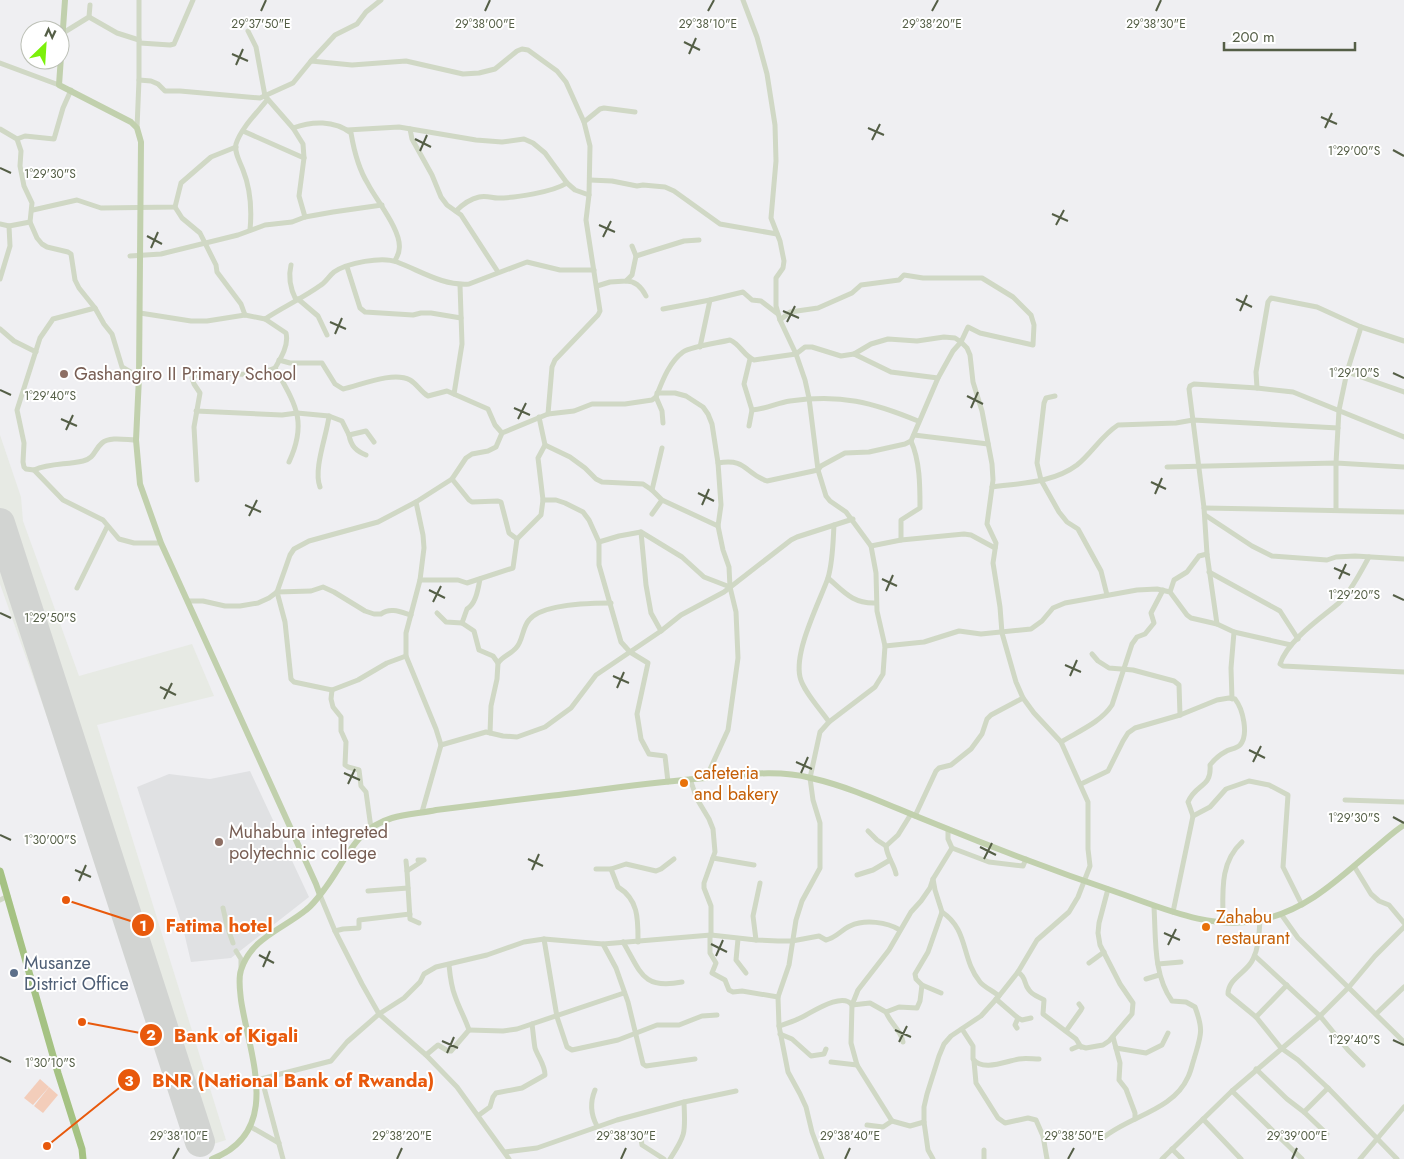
<svg xmlns="http://www.w3.org/2000/svg" width="1404" height="1159" viewBox="0 0 1404 1159" font-family="Jost,sans-serif">
<rect width="100%" height="100%" fill="#efeff2"/>
<polygon fill="#e0e1e3" points="250,771 309,897 231,958 191,962 183,928 137,787 169,774 210,779"/>
<polygon fill="#e7eae4" points="0,435 21,497 23,521 27,532 79,676 192,644 214,696 97,725 226,1140 195,1150 143,1008 102,872 0,584"/>
<g fill="#f3cdba">
<polygon points="40,1079 49,1087 33,1105 24,1098"/>
<polygon points="49,1087 58,1095 43,1113 34,1106"/>
</g>
<g fill="none" stroke-linecap="round" stroke-linejoin="round">
<polyline stroke="#d2d4d2" stroke-width="30" points="0,523 200,1142"/>
<g stroke="#d0d8c5" stroke-width="5">
<polyline points="743,0 757,37 767,74 775,125 776,161 771,218 780,241 784,261 783,268 776,278 776,306 780,320 796,354 805,380 809,398 818,470 826,496 830,501 846,512 871,546 876,573 877,611 885,646 883,674 875,687 829,722 820,732 810,778 813,800 820,823 820,868 802,901 796,920 789,965 778,997 779,1026 788,1072 800,1094 806,1107 812,1132 822,1159"/>
<polyline points="89,17 117,33 139,40"/>
<polyline points="248,31 256,47 265,96 293,128 303,144 304,158 299,196 305,217"/>
<polyline points="63,33 89,17 90,5"/>
<polyline points="140,43 170,45 174,44 193,0"/>
<polyline points="311,61 335,35 357,24 366,12 381,0"/>
<polyline points="0,63 59,85"/>
<polyline points="139,80 151,81 158,84 165,91 180,91 260,98 293,83 311,61 352,65 406,61 463,74 479,73 495,69 517,51 522,49 528,50 557,71 566,82 584,122 590,146 589,195 586,220 600,311 598,315 555,360 552,367 548,414"/>
<polyline points="584,122 600,109 604,108 635,112"/>
<polyline points="137,128 139,80 139,0"/>
<path d="M293,128C312,121 334,120 351,133C354,151 358,168 368,184C376,200 403,232 399,250C399,254 396,258 395,261"/>
<polyline points="0,129 17,139 21,151 20,166 24,186 32,203 30,222 37,238 42,244 47,247 68,252 71,254 75,280 79,288 95,308 104,324 112,334 122,367 139,377"/>
<polyline points="410,129 412,139 432,175 441,197 447,205 461,215 498,272"/>
<polyline points="347,130 399,127 476,140 502,142 524,139 533,143 545,153 567,183 575,190 589,195"/>
<polyline points="243,131 304,158"/>
<polyline points="17,139 25,136 54,139 63,108 71,90"/>
<polyline points="590,180 612,181 637,186 643,185 665,187 674,191 720,224 777,234"/>
<polyline points="175,207 182,218 200,233 216,265 217,272 241,304 245,315"/>
<polyline points="33,210 77,200 101,208 175,207 181,183 211,157 236,147"/>
<path d="M456,211C462,205 470,199 479,197C486,195 492,198 498,198C515,198 553,192 567,183"/>
<polyline points="0,224 9,226"/>
<path d="M250,230C252,209 251,190 243,170C240,162 234,152 236,144C241,128 257,113 267,100"/>
<polyline points="130,256 161,254 238,235 265,225 292,222 305,217 333,212 382,205"/>
<polyline points="636,256 684,241 699,240"/>
<path d="M291,265C288,277 290,288 296,300"/>
<polyline points="347,267 360,308 365,312 413,315 421,313 431,313 461,318"/>
<polyline points="0,279 10,246 9,226 30,222"/>
<path d="M626,281C636,281 642,288 646,296"/>
<polyline points="597,286 610,282 626,281 632,275 636,256 632,246"/>
<polyline points="298,299 318,316 327,335"/>
<polyline points="95,308 53,319 40,338 17,410 24,443 23,462 24,467 26,469 34,470 63,500 103,520 119,539 134,543 161,543"/>
<polyline points="663,309 710,300"/>
<path d="M140,313L191,321H207L245,315L265,319C283,307 303,298 321,285C326,282 329,276 334,272C347,263 382,256 397,262C421,271 443,286 469,284L527,262L560,270H594"/>
<polyline points="0,329 14,341 36,352"/>
<polyline points="700,347 710,300 743,292 752,300 761,301 778,314"/>
<polyline points="854,354 871,344 888,339 917,341 944,337 955,338 961,342 967,348 970,355 973,382 982,411 992,464 993,480 987,524 996,543 993,563 1000,607 1002,633 1016,682 1023,698 1034,713 1061,742 1088,802 1088,849 1090,866 1078,897 1069,912 1037,940 1018,972 999,996 981,1016 951,1036 944,1044 939,1056 927,1094 924,1107 924,1122 928,1150 933,1159"/>
<path d="M279,360L290,363H322L335,384L343,389C361,385 393,371 410,380C417,384 421,392 428,396L447,391L488,409L495,425L502,433"/>
<path d="M275,368C295,404 308,421 289,462"/>
<polyline points="1347,372 1404,392"/>
<polyline points="1257,388 1256,372 1268,302 1271,298 1317,307 1361,327 1404,341"/>
<polyline points="657,393 675,393 686,396 703,407 708,414 712,424 718,463 721,505 718,526 723,550 729,567 730,587 736,612 738,658 728,730 706,778"/>
<polyline points="454,394 462,344 460,285"/>
<polyline points="1055,396 1046,398 1044,403 1037,463 1041,480 1059,512 1067,522 1078,529 1101,571 1107,595"/>
<polyline points="656,397 662,411 663,423"/>
<path d="M752,410C766,409 777,403 790,401C841,394 872,402 918,421"/>
<polyline points="196,411 282,415 297,413 329,416 342,421 349,435 366,431 374,442"/>
<polyline points="749,426 752,410 744,384 750,359"/>
<path d="M349,435C351,446 356,451 366,455"/>
<polyline points="914,435 988,444"/>
<polyline points="545,445 570,457 585,468 596,479 602,482 643,484 652,490 662,500 718,526"/>
<path d="M718,463C747,458 744,473 767,481L818,470L821,466L845,453L869,452L905,444L911,441L938,378L953,351L961,342L968,327L980,333L1033,345L1034,325L1031,315L1013,297L982,278H923L904,275L899,280L861,285L852,293L818,308L790,312L780,320"/>
<polyline points="1167,467 1336,463 1404,467"/>
<path d="M34,470C50,463 66,465 83,461C95,458 94,450 102,443C110,436 127,440 136,440"/>
<polyline points="452,479 469,500 472,502 498,501 501,502 509,533 517,539"/>
<path d="M197,480L194,427L200,393L194,384L192,378C210,367 228,376 248,374C257,374 267,371 275,368C281,358 289,345 286,333L265,319"/>
<path d="M320,487C313,469 327,435 329,416"/>
<path d="M992,487C1021,483 1053,483 1077,465C1092,453 1102,435 1118,425L1176,423L1193,420L1338,428"/>
<polyline points="652,490 662,448"/>
<polyline points="543,500 556,500 565,503 583,512 589,520 599,542 599,565 621,642 630,652 648,663 637,714 641,739 649,754 665,756 668,782"/>
<polyline points="416,502 423,535 424,548 420,580 406,633 406,656 436,729 441,745 422,812"/>
<polyline points="1204,508 1404,512"/>
<polyline points="1336,510 1336,463 1339,410 1347,372 1361,327"/>
<polyline points="652,514 662,500"/>
<polyline points="1205,515 1252,546 1272,556 1327,560 1336,557 1355,556 1404,559"/>
<polyline points="641,532 646,585 651,613 661,631"/>
<path d="M901,540V520L920,508C920,486 920,461 911,441"/>
<polyline points="599,542 619,536 641,532 682,557 704,577 730,587"/>
<polyline points="871,546 901,540 964,534 971,535 995,548"/>
<path d="M1369,557C1361,571 1351,592 1339,603C1321,618 1288,640 1280,664L1283,666L1404,672"/>
<polyline points="1209,572 1280,611 1298,639"/>
<path d="M828,578C844,592 853,604 876,603"/>
<polyline points="420,580 458,580 467,583 513,568 517,539 541,515 543,500 538,458 545,445 539,417"/>
<polyline points="77,588 107,527"/>
<polyline points="1170,592 1174,580 1187,572 1199,556 1207,554"/>
<path d="M189,601H203L225,606H240L258,603L269,598L277,592L290,555L294,549L309,541L378,522L416,502L452,479L466,458L472,454L488,451L496,447L502,433L548,414L574,411L592,404H625L652,400L656,397C662,382 669,362 683,352C692,346 718,343 730,340C740,344 744,356 754,360L796,354L805,347H812L841,356L854,354L891,372L938,378"/>
<polyline points="437,613 446,622 462,623 474,631 479,650 493,656 498,663"/>
<path d="M462,623L467,609C476,604 478,589 480,579"/>
<polyline points="1234,632 1291,645"/>
<polyline points="885,646 924,642 959,631 981,634 1031,629 1042,621 1053,608 1065,603 1137,590 1157,589 1170,592 1187,615 1191,618 1217,624"/>
<polyline points="1092,654 1098,661 1109,668 1133,670 1174,681 1179,685 1180,715"/>
<path d="M406,656L387,663L358,680L332,690L294,682L291,679L285,622L277,592L311,591L323,587L334,592L365,611L374,614H381C390,607 401,612 411,615"/>
<polyline points="332,690 331,699 333,707 341,717 341,731 346,742 345,765 348,767 359,770 361,786 366,792 371,828"/>
<polyline points="1232,699 1231,668 1234,632 1217,624 1207,554 1204,508 1189,389 1190,386 1194,384 1257,388 1293,392 1404,437"/>
<path d="M829,722C821,710 803,691 800,677C794,651 819,603 828,578C833,561 833,542 834,525"/>
<path d="M490,733L491,706L497,679L498,663C503,656 511,654 516,648C523,641 522,628 529,620C542,604 591,603 611,603"/>
<path d="M1061,742C1079,731 1101,722 1112,705L1132,644L1137,637L1145,634L1154,623L1151,613L1163,590"/>
<polyline points="441,745 486,732 503,736 517,737 545,727 571,708 596,675 661,631 681,615 724,592 791,540 797,537 853,519"/>
<polyline points="690,779 697,799 709,819 713,829 715,852 704,883 704,888 711,906 711,935"/>
<path d="M1081,784L1108,771L1123,741L1128,733L1135,728L1180,715L1217,700L1229,698L1235,699C1243,709 1249,735 1240,745C1236,749 1229,749 1225,752C1219,755 1214,760 1210,765C1212,788 1196,783 1188,802L1193,816L1173,912"/>
<polyline points="1345,800 1404,802"/>
<polyline points="915,816 936,771 939,768 951,765 971,749 982,734 987,719 991,715 1023,698"/>
<polyline points="1193,816 1210,807 1226,789 1249,781 1269,785 1288,795 1283,867 1302,905"/>
<polyline points="948,829 948,839 952,848"/>
<polyline points="868,831 877,840 886,846 898,835 911,814"/>
<path d="M886,846C887,857 894,864 896,874"/>
<polyline points="713,858 754,865"/>
<polyline points="406,861 407,871 424,860 418,860"/>
<polyline points="1354,866 1371,894 1379,901 1389,905 1404,923"/>
<polyline points="596,869 611,869 626,864 656,871 661,869 674,859"/>
<path d="M611,869L618,887C639,900 638,920 638,942"/>
<polyline points="407,871 410,919 419,923"/>
<polyline points="857,875 873,870 890,860"/>
<polyline points="368,891 408,888"/>
<polyline points="320,895 335,931 362,984 379,1014 426,1055 457,1087 509,1159"/>
<polyline points="0,900 8,896"/>
<polyline points="223,908 227,926 233,943"/>
<path d="M942,912C969,930 961,959 980,982C984,987 993,991 999,996"/>
<polyline points="1281,914 1298,938 1404,1042"/>
<path d="M1260,920C1259,933 1259,947 1253,959C1248,972 1228,978 1228,994L1256,1017L1281,1048L1298,1060L1328,1088L1397,1159"/>
<path d="M1223,922C1223,893 1219,863 1242,842"/>
<polyline points="335,931 343,929 359,928 359,920 410,914"/>
<polyline points="710,935 710,953 716,963 712,973 725,980 729,990 733,992 742,991 778,997"/>
<polyline points="544,939 557,1017 567,1047 572,1050 618,1040 657,1025 679,1025 702,1016 717,1015"/>
<polyline points="738,939 736,960 746,973"/>
<polyline points="756,940 753,916 760,883"/>
<path d="M623,942C641,972 642,990 682,982"/>
<polyline points="603,944 616,968 628,1002 643,1064 646,1066 695,1059"/>
<polyline points="236,951 241,959 241,967"/>
<polyline points="1255,956 1320,1016 1348,1050 1363,1065"/>
<polyline points="1089,963 1104,952"/>
<polyline points="1158,964 1181,962"/>
<path d="M1018,972C1027,978 1023,983 1029,990C1032,995 1039,997 1044,1000L1043,1014L1076,1039L1081,1047"/>
<polyline points="1146,979 1159,975"/>
<polyline points="922,985 941,993"/>
<polyline points="996,999 1018,1018 1022,1020 1031,1018"/>
<path d="M886,1012C890,1023 901,1030 903,1042"/>
<polyline points="1377,1013 1404,987"/>
<polyline points="1256,1017 1287,985"/>
<path d="M779,1026C785,1024 792,1022 798,1019C810,1014 842,991 852,1005L870,1003L886,1012L899,1007L917,1008L920,1001L922,985L916,979L915,974L928,952L942,912L935,890L933,879"/>
<polyline points="1017,1028 1015,1025 1018,1018"/>
<path d="M962,1029L973,1046V1059C983,1072 1006,1061 1019,1059C1025,1058 1033,1059 1039,1059"/>
<polyline points="469,1030 503,1031 517,1029 624,993"/>
<polyline points="1066,1031 1081,1010 1082,1008 1079,1004"/>
<polyline points="780,1034 792,1039 811,1056 824,1054 826,1049"/>
<polyline points="1113,1037 1120,1063 1119,1080 1126,1089 1135,1113 1135,1119"/>
<polyline points="1116,1048 1146,1053 1162,1045 1168,1033"/>
<polyline points="1072,1049 1079,1046 1086,1048 1103,1045 1109,1041 1132,1014 1133,1003 1120,984 1100,945 1098,933 1099,923 1108,889"/>
<path d="M426,1055L438,1045L448,1051H451L469,1030C465,1018 459,1008 455,996C451,986 450,975 449,965"/>
<polyline points="974,1061 976,1083 998,1118 1005,1123 1028,1118 1036,1120 1043,1136 1047,1159"/>
<polyline points="831,1062 857,1065"/>
<polyline points="1256,1069 1287,1099 1304,1112 1328,1088"/>
<path d="M257,1080L331,1061L347,1042L379,1014L404,998L420,982L424,974L436,967L487,955L524,942L544,939L603,944L711,935L756,940L778,941H792L819,936L826,940C836,938 841,930 850,926C865,919 887,922 900,930"/>
<polyline points="262,1080 283,1159"/>
<path d="M595,1090C590,1102 591,1115 597,1126"/>
<polyline points="1232,1091 1302,1159"/>
<polyline points="1304,1112 1327,1134"/>
<path d="M479,1115L490,1107L493,1097L496,1093L522,1088L545,1075C545,1065 538,1057 535,1048C534,1043 533,1031 532,1024"/>
<polyline points="1203,1119 1241,1159"/>
<polyline points="924,1122 910,1126 892,1121 857,1065 851,1043 852,1005 858,990 889,950 911,912 921,901 930,888 933,879 952,848 989,862 1023,866 1026,859"/>
<polyline points="867,1125 883,1127 892,1121"/>
<polyline points="251,1127 279,1143"/>
<path d="M1103,1138C1129,1116 1173,1111 1188,1077C1191,1071 1192,1065 1194,1059C1201,1035 1204,1031 1195,1007L1186,1002L1172,1001C1153,974 1156,939 1154,907"/>
<polyline points="641,1139 642,1145 664,1159"/>
<polyline points="1172,1149 1182,1159"/>
<polyline points="505,1152 537,1148 617,1120 684,1102 736,1091"/>
<path d="M670,1159C687,1133 685,1132 684,1102"/>
<polyline points="984,1159 984,1150"/>
<polyline points="1162,1159 1232,1091 1320,1016 1349,987 1375,956 1404,927"/>
<polyline points="1360,1159 1404,1107"/>
</g>
<g stroke="#c1d0ad" stroke-width="6">
<polyline points="65,0 59,85 131,122 137,128 141,142 139,377 136,440 140,484 161,543 316,884 320,895"/>
<path d="M212,1159C284,1132 249,1054 241,1000C240,990 238,979 241,970C251,938 283,929 306,910C314,904 320,895 326,887C346,860 355,829 392,818C406,814 422,813 436,810C474,805 511,801 549,796C601,790 653,782 706,778C742,775 776,769 811,778C855,788 896,809 938,825C999,850 1060,873 1122,894C1167,910 1212,930 1261,920C1309,909 1338,879 1374,849C1384,841 1393,832 1404,825"/>
</g>
<polyline stroke="#a5c283" stroke-width="7" points="0,871 58,1073 82,1149 83,1159"/>
</g>
<path fill="none" stroke="#545e46" stroke-width="2" d="M261,11L266,0M485,11L490,0M708,11L714,0M932,11L938,0M1156,11L1161,0M684,42L700,50M232,54L248,61M689,54L696,38M236,65L243,49M1321,117L1337,124M868,128L884,135M1325,128L1332,113M415,139L431,147M872,140L880,124M1393,150L1404,156M420,151L427,135M0,168L11,173M1052,214L1068,221M599,225L615,232M1056,225L1064,210M147,236L162,244M603,237L611,221M151,248L158,232M1236,299L1252,307M783,311L799,318M1240,311L1247,295M330,322L346,329M787,322L795,306M335,334L342,318M1393,373L1404,378M0,390L11,395M967,396L983,404M514,408L530,415M971,408L978,392M61,419L77,426M518,419L526,403M66,430L73,415M1151,482L1166,489M698,493L714,501M1155,494L1162,478M245,505L261,512M702,505L709,489M249,516L257,500M1334,568L1350,575M882,579L897,586M1339,579L1346,564M429,590L445,598M886,591L893,575M1393,595L1404,600M433,602L441,586M0,613L11,618M1065,665L1081,672M613,676L629,683M1070,676L1077,660M160,687L176,695M617,688L624,672M164,699L172,683M1249,750L1265,758M796,762L812,769M1253,762L1261,746M344,773L360,780M801,773L808,757M348,784L355,769M1393,817L1404,823M0,835L11,840M980,847L996,855M528,859L543,866M984,859L992,843M75,870L91,877M532,870L539,854M79,881L86,865M1164,933L1180,940M711,944L727,952M1168,945L1176,929M259,955L274,963M716,956L723,940M263,967L270,951M895,1030L911,1037M1393,1040L1404,1045M442,1041L458,1048M899,1042L907,1026M447,1053L454,1037M0,1057L11,1062M173,1159L179,1148M397,1159L402,1148M621,1159L626,1148M845,1159L850,1148M1068,1159L1074,1148M1292,1159L1297,1148"/>
<g fill="#8d6e63" stroke="#fff" stroke-width="2">
<circle cx="64" cy="374" r="5"/>
<circle cx="219" cy="842" r="5"/>
</g>
<g fill="#e8710a" stroke="#fff" stroke-width="2">
<circle cx="684" cy="783" r="5"/>
<circle cx="1206" cy="927" r="5"/>
</g>
<circle fill="#5c6f8a" stroke="#fff" stroke-width="2" cx="14" cy="973" r="5"/>
<g text-anchor="middle" stroke-width="4" stroke-linejoin="round" paint-order="stroke">
<g font-size="18" fill="#785e54" stroke="#fff" text-anchor="start">
<text x="74" y="380">Gashangiro II Primary School</text>
<text x="229" y="838">Muhabura integreted<tspan x="229" dy="21">polytechnic college</tspan></text>
</g>
<g font-size="18" fill="#c56008" stroke="#fff" text-anchor="start">
<text x="694" y="779">cafeteria<tspan x="694" dy="21">and bakery</tspan></text>
<text x="1216" y="923">Zahabu<tspan x="1216" dy="21">restaurant</tspan></text>
</g>
<g font-size="18" fill="#4e5e75" stroke="#fff" text-anchor="start">
<text x="24" y="969">Musanze<tspan x="24" dy="21">District Office</tspan></text>
</g>
</g>
<g font-size="12" text-anchor="middle" fill="#545e46" stroke="#fff" stroke-width="4" stroke-linejoin="round" paint-order="stroke">
<text x="261" y="28">29°37'50"E</text>
<text x="485" y="28">29°38'00"E</text>
<text x="708" y="28">29°38'10"E</text>
<text x="932" y="28">29°38'20"E</text>
<text x="1156" y="28">29°38'30"E</text>
<text x="1354" y="155">1°29'00"S</text>
<text x="50" y="178">1°29'30"S</text>
<text x="1354" y="377">1°29'10"S</text>
<text x="50" y="400">1°29'40"S</text>
<text x="1354" y="599">1°29'20"S</text>
<text x="50" y="622">1°29'50"S</text>
<text x="1354" y="822">1°29'30"S</text>
<text x="50" y="844">1°30'00"S</text>
<text x="1354" y="1044">1°29'40"S</text>
<text x="50" y="1067">1°30'10"S</text>
<text x="850" y="1140">29°38'40"E</text>
<text x="1297" y="1140">29°39'00"E</text>
<text x="179" y="1140">29°38'10"E</text>
<text x="402" y="1140">29°38'20"E</text>
<text x="626" y="1140">29°38'30"E</text>
<text x="1074" y="1140">29°38'50"E</text>
</g>
<path fill="none" stroke="#e8590c" stroke-width="2" d="M66 900L143 925M82 1022L151 1035M47 1146L129 1080"/>
<g fill="#e8590c" stroke="#fff" stroke-width="2">
<circle cx="66" cy="900" r="5"/>
<circle cx="82" cy="1022" r="5"/>
<circle cx="47" cy="1146" r="5"/>
<circle cx="143" cy="925" r="12"/>
<circle cx="151" cy="1035" r="12"/>
<circle cx="129" cy="1080" r="12"/>
</g>
<g font-size="15" text-anchor="middle" font-weight="bold" fill="#fff">
<text x="143" y="931">1</text>
<text x="151" y="1040">2</text>
<text x="129" y="1086">3</text>
</g>
<g font-size="19" text-anchor="middle" font-weight="bold" fill="#e8590c" stroke="#fff" stroke-width="4" stroke-linejoin="round" paint-order="stroke">
<text x="219" y="932">Fatima hotel</text>
<text x="236" y="1042">Bank of Kigali</text>
<text x="293" y="1087">BNR (National Bank of Rwanda)</text>
</g>
<g transform="translate(45 45) rotate(25)"><circle r="24" fill="#ffffff" stroke="#bbbfb5"/>
<path d="M0-4L9 19L0 12L-9 19Z" fill="#7cf00b"/>
<text y="-8" font-size="14" font-weight="bold" text-anchor="middle" fill="#545e46">N</text>
</g>
<path d="M1224 42v8h131v-8" fill="none" stroke="#545e46" stroke-width="2.5"/>
<text x="1232" y="42" font-size="15" fill="#545e46" stroke="#ffffff" stroke-width="4" paint-order="stroke">200 m</text>
</svg>
